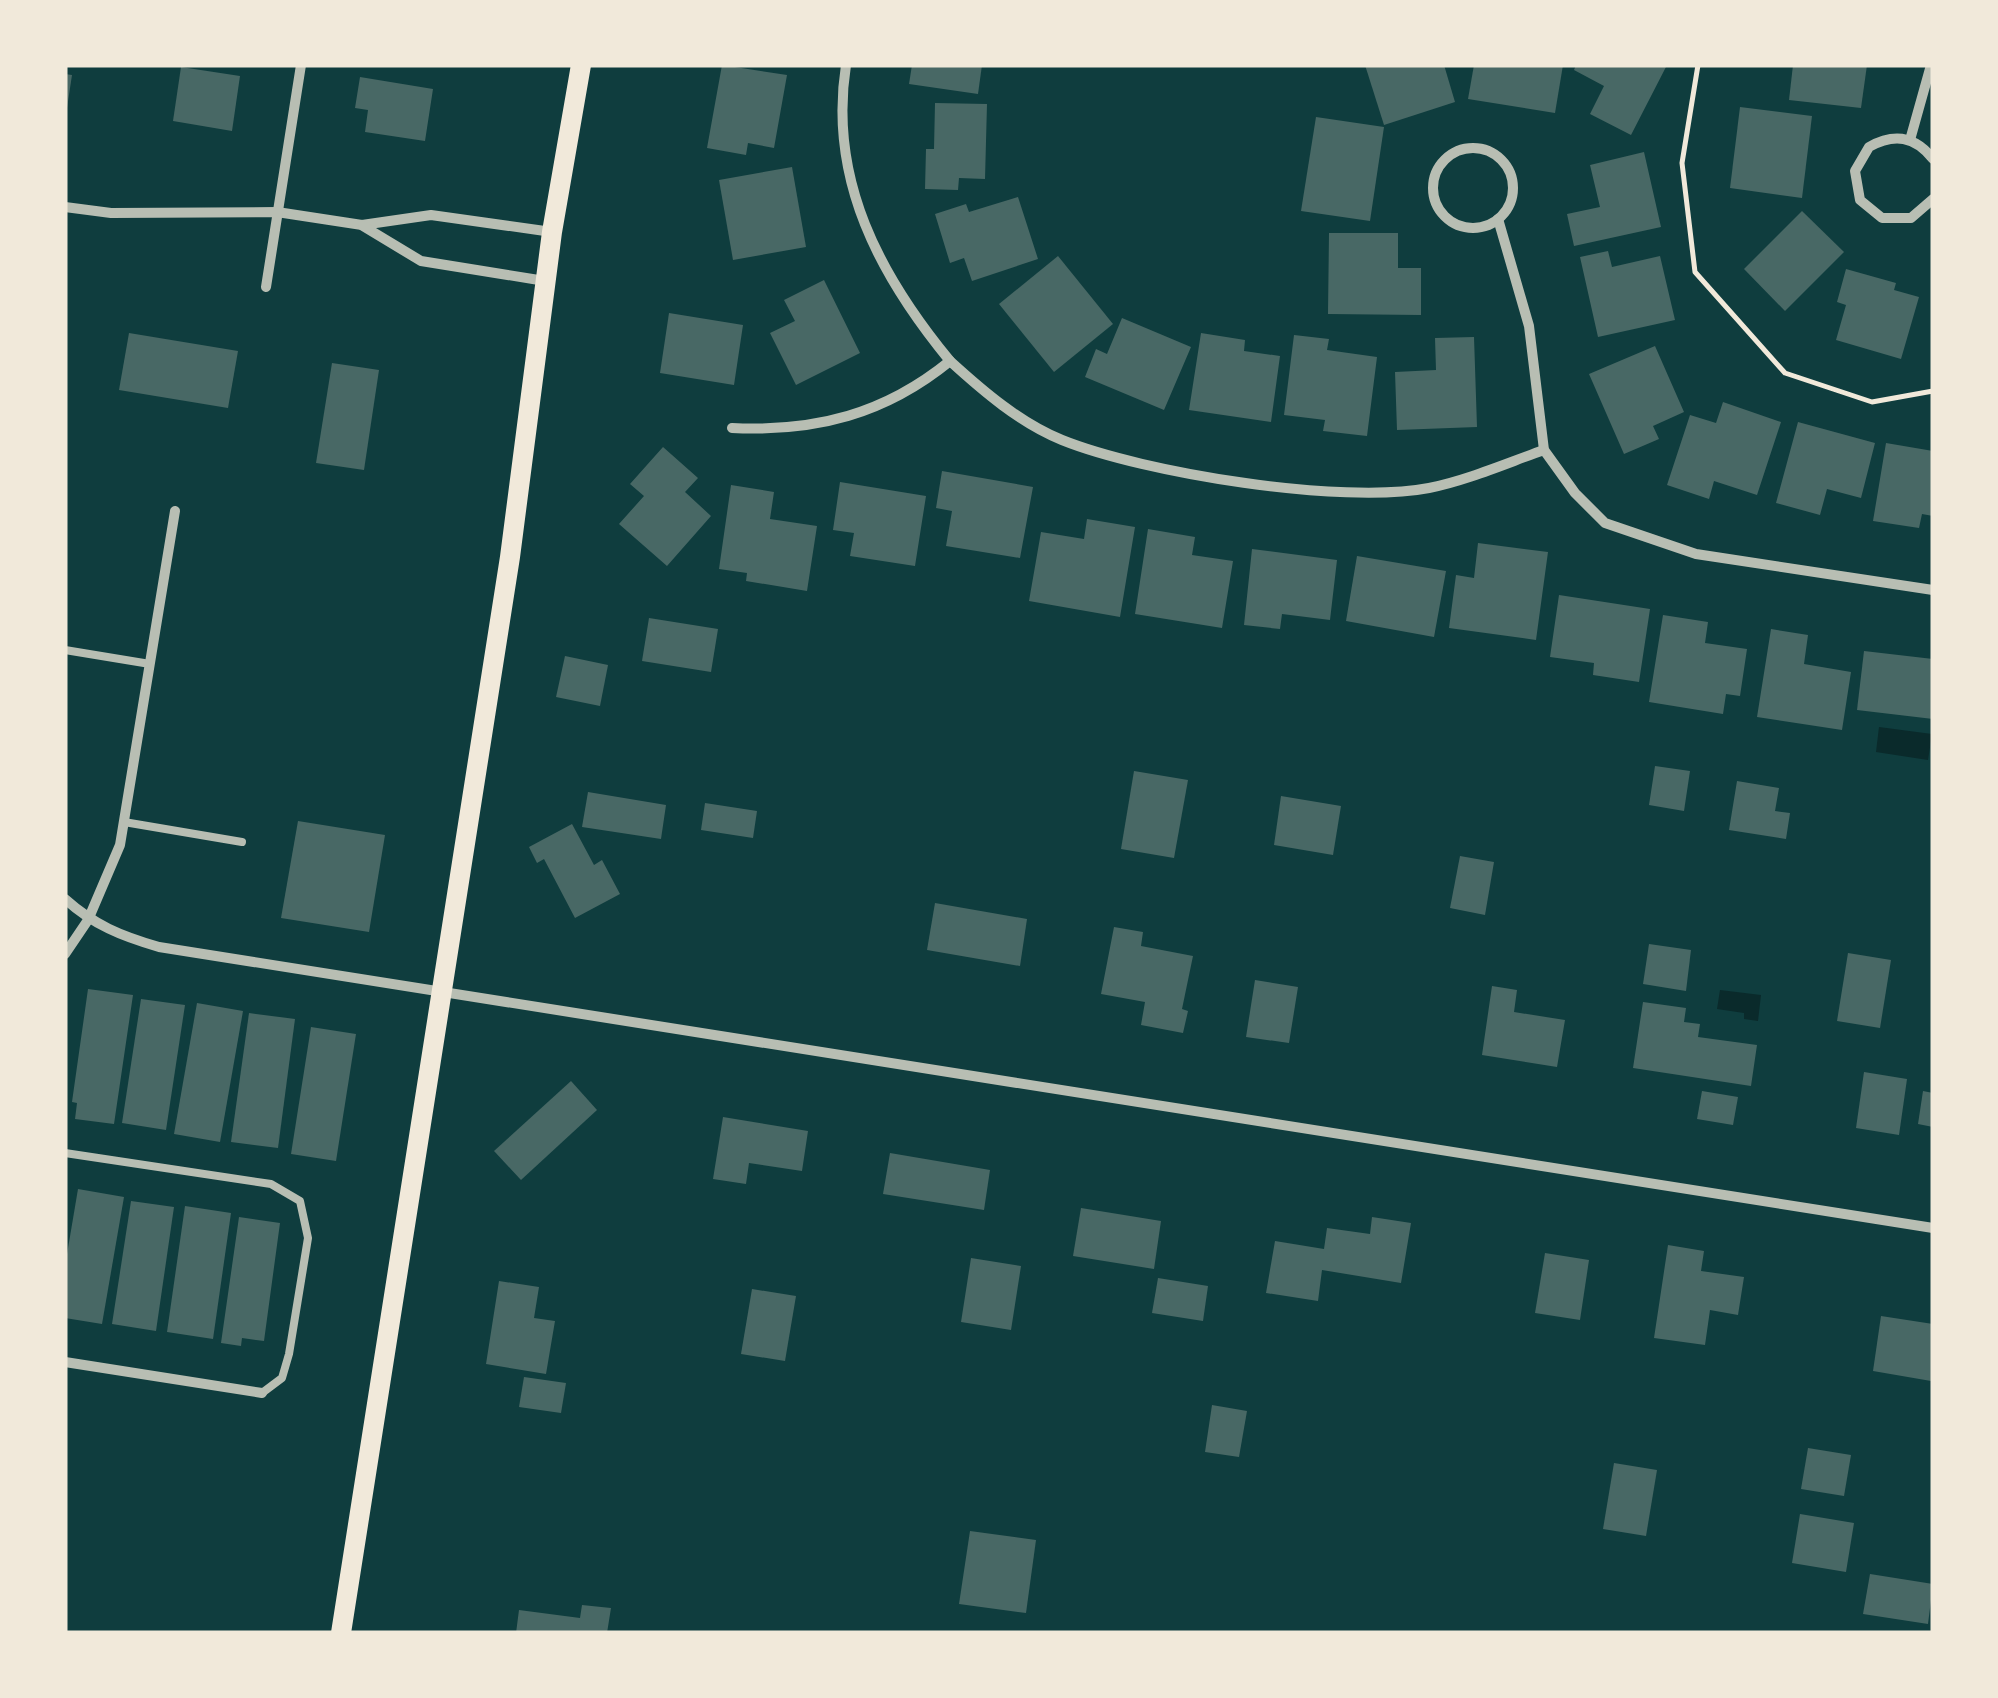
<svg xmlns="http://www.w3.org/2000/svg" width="1998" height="1698" viewBox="0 0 1998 1698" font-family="'Fira Sans Condensed',sans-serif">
<rect width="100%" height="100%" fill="#0f3d3e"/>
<g fill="#0a2a2b">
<polygon points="1879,727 1932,734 1928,760 1876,752"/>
<polygon points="1720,990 1761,995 1758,1021 1744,1019 1744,1013 1717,1009"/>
</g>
<g fill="#486865">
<polygon points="722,65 787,75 774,148 748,143 746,155 707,148"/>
<polygon points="912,65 982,65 978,94 909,84"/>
<polygon points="1365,65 1444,65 1455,102 1384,125"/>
<polygon points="1474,65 1563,65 1555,113 1468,99"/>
<polygon points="1576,65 1667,65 1631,135 1590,114 1604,86 1574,70"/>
<polygon points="1793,65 1867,65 1861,108 1789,100"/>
<polygon points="181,67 240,76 232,131 173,121"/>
<polygon points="65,74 72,75 67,108 65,108"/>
<polygon points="360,77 433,89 425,141 365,132 368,110 355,108"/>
<polygon points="935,103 987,104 985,179 959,178 958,190 925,189 926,149 934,149"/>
<polygon points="1740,107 1812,116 1802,198 1730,188"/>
<polygon points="1316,117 1384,127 1370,221 1301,211"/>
<polygon points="1644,152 1661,227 1574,246 1567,214 1600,207 1590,165"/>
<polygon points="792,167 806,247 733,260 719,180"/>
<polygon points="1018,197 1038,259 972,281 964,258 950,263 935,214 966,204 969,212"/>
<polygon points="1802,211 1844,252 1785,311 1744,269"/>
<polygon points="1329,233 1398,233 1398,268 1421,268 1421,315 1328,314"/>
<polygon points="1608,251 1612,267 1660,256 1675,320 1598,337 1580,257"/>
<polygon points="1058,256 1113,324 1054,372 999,304"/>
<polygon points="1846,269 1896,283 1894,290 1919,297 1901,359 1836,340 1846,305 1837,302"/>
<polygon points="824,280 860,353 796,385 770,333 795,321 784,300"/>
<polygon points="669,313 743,325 734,385 660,373"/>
<polygon points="1122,318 1191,347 1164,410 1085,377 1096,349 1107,354"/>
<polygon points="129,333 238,351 228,408 119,390"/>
<polygon points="1201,333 1245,340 1244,351 1280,356 1271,422 1189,410"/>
<polygon points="1294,335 1329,339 1327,350 1377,357 1367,436 1323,431 1325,420 1284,415"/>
<polygon points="1474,337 1477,427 1397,430 1395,372 1436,370 1435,338"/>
<polygon points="1655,346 1684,412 1653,426 1659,439 1624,454 1589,374"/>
<polygon points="332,363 379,370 364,470 316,463"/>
<polygon points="1723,402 1781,422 1757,495 1714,481 1709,499 1667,485 1690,415 1716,423"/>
<polygon points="1798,422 1875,443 1861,498 1827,489 1820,515 1776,503"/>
<polygon points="1886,443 1933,451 1933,516 1922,514 1919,528 1873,521"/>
<polygon points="663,447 698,478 685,492 711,516 667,566 619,524 644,496 630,484"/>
<polygon points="942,471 1033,487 1020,558 946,546 952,511 936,508"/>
<polygon points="840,482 926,496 915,566 850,556 854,533 833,530"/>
<polygon points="731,485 774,492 770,519 817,526 807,591 746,581 747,573 719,569"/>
<polygon points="1087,519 1135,527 1120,617 1029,601 1041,532 1084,539"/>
<polygon points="1148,529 1195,537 1192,555 1233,561 1222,628 1135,614"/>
<polygon points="1478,543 1548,552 1536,640 1449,628 1456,575 1474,578"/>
<polygon points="1252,549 1337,560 1330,620 1282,614 1280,629 1244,625"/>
<polygon points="1357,556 1446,571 1434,637 1346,621"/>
<polygon points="1559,595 1650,609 1639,682 1593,675 1594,663 1550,657"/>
<polygon points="1663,615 1708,622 1705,643 1747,649 1740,696 1726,694 1723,714 1649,702"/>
<polygon points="649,618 718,629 711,672 642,661"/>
<polygon points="1771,629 1808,635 1804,664 1851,672 1842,730 1757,717"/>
<polygon points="1864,651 1933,659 1933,719 1857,710"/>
<polygon points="565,656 608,665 600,706 556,697"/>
<polygon points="1655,766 1690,771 1684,811 1649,805"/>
<polygon points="1134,771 1188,780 1174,858 1121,849"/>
<polygon points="1737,781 1779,788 1775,811 1790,813 1786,839 1729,830"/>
<polygon points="588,792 666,805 661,839 582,827"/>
<polygon points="1281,796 1341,806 1333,855 1274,845"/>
<polygon points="705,803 757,811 753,838 701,830"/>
<polygon points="298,821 385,835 369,932 281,918"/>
<polygon points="572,824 594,865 602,860 620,894 575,918 544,859 537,863 529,847"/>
<polygon points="1460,856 1494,862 1485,915 1450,908"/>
<polygon points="935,903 1027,919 1020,966 927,950"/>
<polygon points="1114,927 1143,932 1141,946 1193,956 1182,1009 1188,1011 1183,1033 1141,1025 1145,1002 1101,994"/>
<polygon points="1649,944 1691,950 1686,991 1643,984"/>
<polygon points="1848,953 1891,960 1880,1028 1837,1021"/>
<polygon points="1255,980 1298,987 1289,1043 1246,1037"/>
<polygon points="1492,986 1517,990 1514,1012 1565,1020 1557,1067 1482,1055"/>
<polygon points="88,989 133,995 114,1124 75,1119 77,1103 72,1102"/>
<polygon points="141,999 185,1005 166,1130 122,1123"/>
<polygon points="1643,1002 1686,1008 1684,1022 1700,1024 1698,1037 1757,1045 1751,1086 1633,1068"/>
<polygon points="197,1003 243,1011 220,1142 174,1134"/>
<polygon points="249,1013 295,1019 278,1148 231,1142"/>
<polygon points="311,1027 356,1034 336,1161 291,1154"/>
<polygon points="1864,1072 1907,1079 1899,1135 1856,1128"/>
<polygon points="571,1081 597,1110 521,1180 494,1151"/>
<polygon points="1702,1091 1738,1097 1733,1125 1697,1119"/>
<polygon points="1923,1091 1933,1093 1933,1127 1918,1124"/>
<polygon points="723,1117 808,1131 802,1171 749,1163 746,1184 713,1179"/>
<polygon points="890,1153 990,1170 984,1210 883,1194"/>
<polygon points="78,1189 124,1197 102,1324 65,1318 65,1266"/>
<polygon points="131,1201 174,1207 156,1331 112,1324"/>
<polygon points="185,1206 231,1213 213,1339 167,1332"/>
<polygon points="1081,1208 1161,1221 1154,1269 1073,1256"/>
<polygon points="239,1217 280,1223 264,1341 242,1338 241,1346 221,1343"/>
<polygon points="1372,1217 1411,1223 1401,1283 1322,1270 1318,1301 1266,1293 1275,1241 1324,1249 1327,1228 1370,1234"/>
<polygon points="1668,1245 1704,1251 1701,1271 1744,1277 1738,1315 1710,1310 1705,1345 1654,1338"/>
<polygon points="1545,1253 1589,1260 1580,1320 1535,1313"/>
<polygon points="971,1258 1021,1266 1011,1330 961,1322"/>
<polygon points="1158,1278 1208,1286 1203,1321 1152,1313"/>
<polygon points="499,1281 539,1287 534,1318 555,1321 546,1374 486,1364"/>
<polygon points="752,1289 796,1296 785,1361 741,1354"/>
<polygon points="1881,1316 1933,1324 1931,1381 1873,1371"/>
<polygon points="524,1377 566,1383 561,1413 519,1407"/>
<polygon points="1212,1405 1247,1411 1239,1457 1205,1452"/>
<polygon points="1808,1448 1851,1455 1844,1496 1801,1489"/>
<polygon points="1614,1463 1657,1470 1646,1536 1603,1529"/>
<polygon points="1800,1514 1854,1523 1846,1572 1792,1563"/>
<polygon points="970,1531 1036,1540 1026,1613 959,1604"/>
<polygon points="1870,1574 1933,1584 1928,1624 1863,1614"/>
<polygon points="582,1605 611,1608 607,1633 516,1633 519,1610 580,1618"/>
</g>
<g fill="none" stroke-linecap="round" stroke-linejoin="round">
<polyline stroke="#f1e9da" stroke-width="5" points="1698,65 1682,163 1695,272 1785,373 1872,402 1933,391"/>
<g stroke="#b8beb3" stroke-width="8">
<polyline points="65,650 150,664"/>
<polyline points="124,822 242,842"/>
<polyline points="65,1153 271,1184 300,1201 308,1238 289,1354 282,1378 262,1393"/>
</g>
<g stroke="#b8beb3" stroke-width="10">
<path d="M846,65C828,180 880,276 950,361"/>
<polyline points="1910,140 1931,65"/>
<circle cx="1473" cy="188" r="40"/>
<path d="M1933,159C1915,136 1894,133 1869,147L1855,171L1860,200L1882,218H1911L1933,199"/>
<polyline points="65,207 111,213 277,212 362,225 431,215 552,232"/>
<polyline points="1498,219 1529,326 1544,450 1575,493 1605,523 1696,554 1933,590"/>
<polyline points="363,226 421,261 545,281"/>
<polyline points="266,287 301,65"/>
<path d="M732,428C816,432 885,414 950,361C983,391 1020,423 1062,440C1144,473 1342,505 1429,488C1468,480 1507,463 1544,450"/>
<path d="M65,899C94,925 121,936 159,947L1933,1228"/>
<polyline points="65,954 88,920 120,845 175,511"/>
<polyline points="65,1362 262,1393"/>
</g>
<polyline stroke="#f1e9da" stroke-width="20" points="341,1633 510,557 552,232 581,65"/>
</g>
<rect width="1998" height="1698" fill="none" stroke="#f1e9da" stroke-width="135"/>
</svg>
